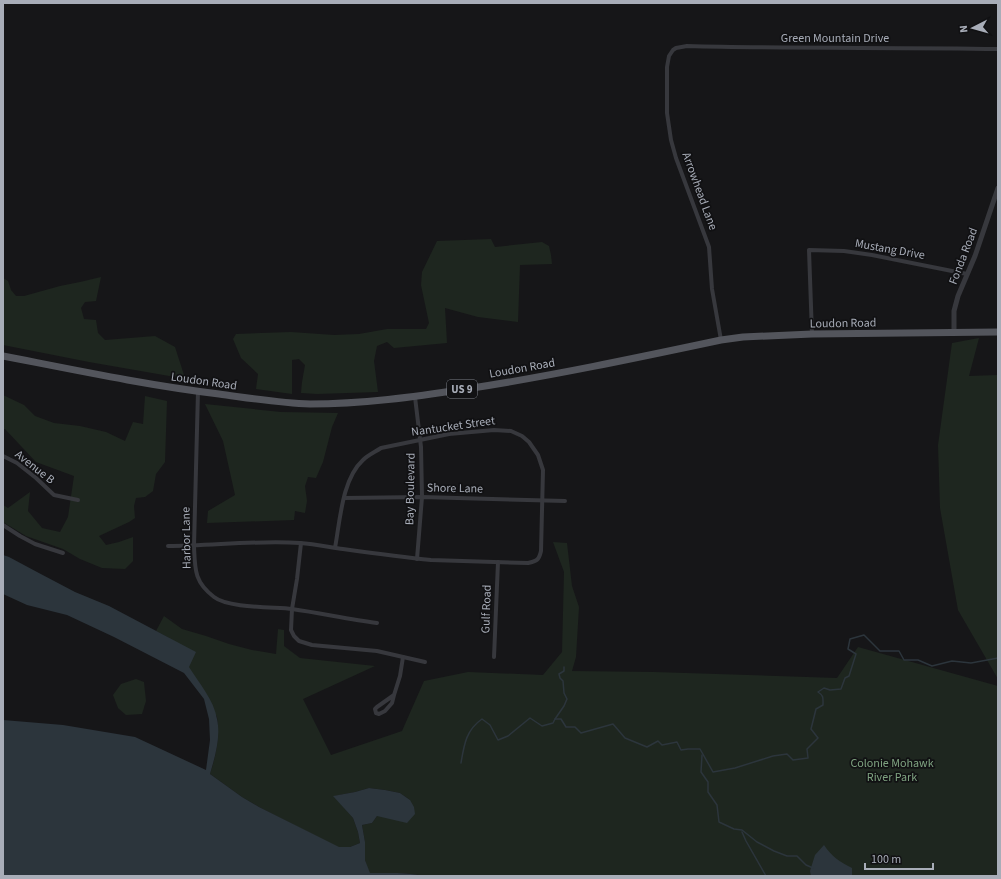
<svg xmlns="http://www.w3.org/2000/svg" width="1001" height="879" viewBox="0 0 1001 879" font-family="'Source Sans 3',sans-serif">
<rect width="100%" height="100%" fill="#161618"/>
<g fill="#1e261f">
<polygon points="491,239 495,247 542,242 549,246 551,255 552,264 520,265 518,322 478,317 445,308 447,343 394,348 387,342 377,346 374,361 378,392 317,394 301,393 302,382 305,365 299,359 292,360 292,394 256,389 258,374 241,358 233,339 236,334 291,332 334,335 359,334 387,329 426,329 429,323 421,285 422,272 437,241"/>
<polygon points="101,277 96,301 85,302 81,308 84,319 96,320 98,333 105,340 155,336 175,347 184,375 175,377 89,362 3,345 3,278 8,281 11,290 16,296 24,296 60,286 80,282"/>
<polygon points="979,338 969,376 998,375 998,679 958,610 940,508 938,445 952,343"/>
<polygon points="3,395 24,405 35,416 54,423 80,426 106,432 125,441 133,422 143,424 145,396 167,401 165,462 156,474 153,491 145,497 136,498 134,506 135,518 129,522 99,536 106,545 119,542 133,537 133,561 125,569 102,568 80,559 63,549 26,536 3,522 3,505 8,508 30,492 28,511 42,528 60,532 68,517 74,476 36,462 5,429 3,429"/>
<polygon points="205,404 281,412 338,413 332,427 323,462 316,478 308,477 305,486 307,501 305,513 295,511 294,520 207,523 208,511 235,495 223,441"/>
<path d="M553,542L567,543L572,586L579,607L576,657L572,671L654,672L837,678L858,647L998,686V876H424C407,872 387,873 369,873L365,860V842L362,825L372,823L377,816L410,800L400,793L385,790L369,788L355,792L334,796L353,818L358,832L360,843L350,847L339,848L259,807L242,797L210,774C216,756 220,737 217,717L169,638L156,631L164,616L182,629L206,636L229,644L252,650L276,654L278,629L284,630V646L300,658L375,666L303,699L331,755L402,731L424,681L468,672L543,675L562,652L564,572Z"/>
<polygon points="136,679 144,682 146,701 142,714 126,715 118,708 113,695 121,684"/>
</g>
<g fill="#2c353c">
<path d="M3,555L9,557L37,572L75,592L109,606L196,652L189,667C199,683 214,700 217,719C221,737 215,757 210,774L242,797L259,807L339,847H350L360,843L358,832L353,818L333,796L355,792L369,788L385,790L400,793L410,800L414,807L415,814L407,823L377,816L372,823L362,825L365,842V860L370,873C387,873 407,872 424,876H3V720L63,725L135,737L206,770L210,740L209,719L204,699L184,673L114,637L67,615L27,605L3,594Z"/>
<path d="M824,845C832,857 840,862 852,868V876H811L810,871L815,855Z"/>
</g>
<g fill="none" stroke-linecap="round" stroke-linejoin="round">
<g stroke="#2c353c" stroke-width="1.5">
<polyline points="555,719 564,706 567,699 564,693 563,681 560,678 559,674 564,671 564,667"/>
<polyline points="702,755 701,772 708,782 708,792 717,805 719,822 734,829 742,830 757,842 774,851 787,856 797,856 806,865 813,868"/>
<path d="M461,763C464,745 466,730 482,719L490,725L498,740L508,736L530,718L542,726L553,723L555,719H561L566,727H575L581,733L613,724L625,738L647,747L658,741L662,745L677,742L681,750L688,749H700L713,772L735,768L773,756L787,754L793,760L808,758L807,749L818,738L811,729L816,709L823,705C823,698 824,696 818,692L824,688L830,690L841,689L845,678L849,676L856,654L848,649L850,639L864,635L880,651H899L904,660H918L932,666L952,661L971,663L998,658"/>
<polyline points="742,832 746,841 766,876"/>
</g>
<g stroke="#37383d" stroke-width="4">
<polyline points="812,334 809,250 844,251 872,255 967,274"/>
<path d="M721,340L712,289L709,247L676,158L671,140L667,113V67L669,56L673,50L676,48L687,46C790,49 894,47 998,49"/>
<path d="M198,391L194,546C195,569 194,582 214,597C228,608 273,607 292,609C320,613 348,619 377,623"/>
<polyline points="415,397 421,447 422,497 417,559"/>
<polyline points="3,456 17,463 36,478 54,495 78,500"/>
<polyline points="344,498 422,497 565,501"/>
<polyline points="3,525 20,536 35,544 63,553"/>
<polyline points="301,543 297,579 292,609 291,630 294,636 299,641 312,645 377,651 425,662"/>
<path d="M168,546C212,546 256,540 300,543C314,544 329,547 343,549C372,553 401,557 431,560L528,563C537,561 539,560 541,551L543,470L538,455L529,442L522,436L511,431L494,430L449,434L381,448C375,452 368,455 363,460C342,479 340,521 335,548"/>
<polyline points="494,657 498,562"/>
<polyline points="394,695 377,707 375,709 376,713 379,714 385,711 392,703 394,695 400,676 403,657"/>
</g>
<polyline stroke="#37383d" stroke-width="5" points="954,333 954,311 958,296 975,256 998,188"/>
<path stroke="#53555c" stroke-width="7" d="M3,356C75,370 146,385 219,394C249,398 279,403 310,404C362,404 414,397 466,389C551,376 636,358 721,340L743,337L812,334L998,332"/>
</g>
<g text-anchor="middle" stroke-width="3.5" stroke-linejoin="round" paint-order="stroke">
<rect fill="#111113" stroke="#7b7e86" stroke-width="1" x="447" y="380" width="30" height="18" rx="3"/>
<g font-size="11" font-weight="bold" fill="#a8adb8">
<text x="462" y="393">US 9</text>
</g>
<g font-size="12" fill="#a8adb8" stroke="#111113">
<text x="835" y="42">Green Mountain Drive</text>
<text transform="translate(700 191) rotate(70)" y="4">Arrowhead Lane</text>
<text transform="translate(890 249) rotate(10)" y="4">Mustang Drive</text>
<text transform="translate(963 256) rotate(-69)" y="4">Fonda Road</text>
<text transform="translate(843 323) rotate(-1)" y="4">Loudon Road</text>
<text transform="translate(522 368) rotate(-10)" y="4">Loudon Road</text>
<text transform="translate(204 381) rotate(8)" y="4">Loudon Road</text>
<text transform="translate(453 426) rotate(-8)" y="4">Nantucket Street</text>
<text transform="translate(35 467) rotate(38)" y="4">Avenue B</text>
<text transform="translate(455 488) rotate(1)" y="4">Shore Lane</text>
<text transform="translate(410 489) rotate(-89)" y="4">Bay Boulevard</text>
<text transform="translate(186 538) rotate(-91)" y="4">Harbor Lane</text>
<text transform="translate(486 609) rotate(-88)" y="4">Gulf Road</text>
</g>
<g font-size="12" fill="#7fa381" stroke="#111113">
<text x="892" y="767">Colonie Mohawk<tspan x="892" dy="14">River Park</tspan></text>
</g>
</g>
<rect width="1001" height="879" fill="none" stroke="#a8adb8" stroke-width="8"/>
<g transform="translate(973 28) rotate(264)" stroke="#111113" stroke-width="3" paint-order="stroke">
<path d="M0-3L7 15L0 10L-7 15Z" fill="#a8adb8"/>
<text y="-6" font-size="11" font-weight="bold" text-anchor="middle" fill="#a8adb8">N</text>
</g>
<path d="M865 863v6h68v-6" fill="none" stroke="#a8adb8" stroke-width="2"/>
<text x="871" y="863" font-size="12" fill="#a8adb8" stroke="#111113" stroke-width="3" paint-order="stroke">100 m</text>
</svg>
